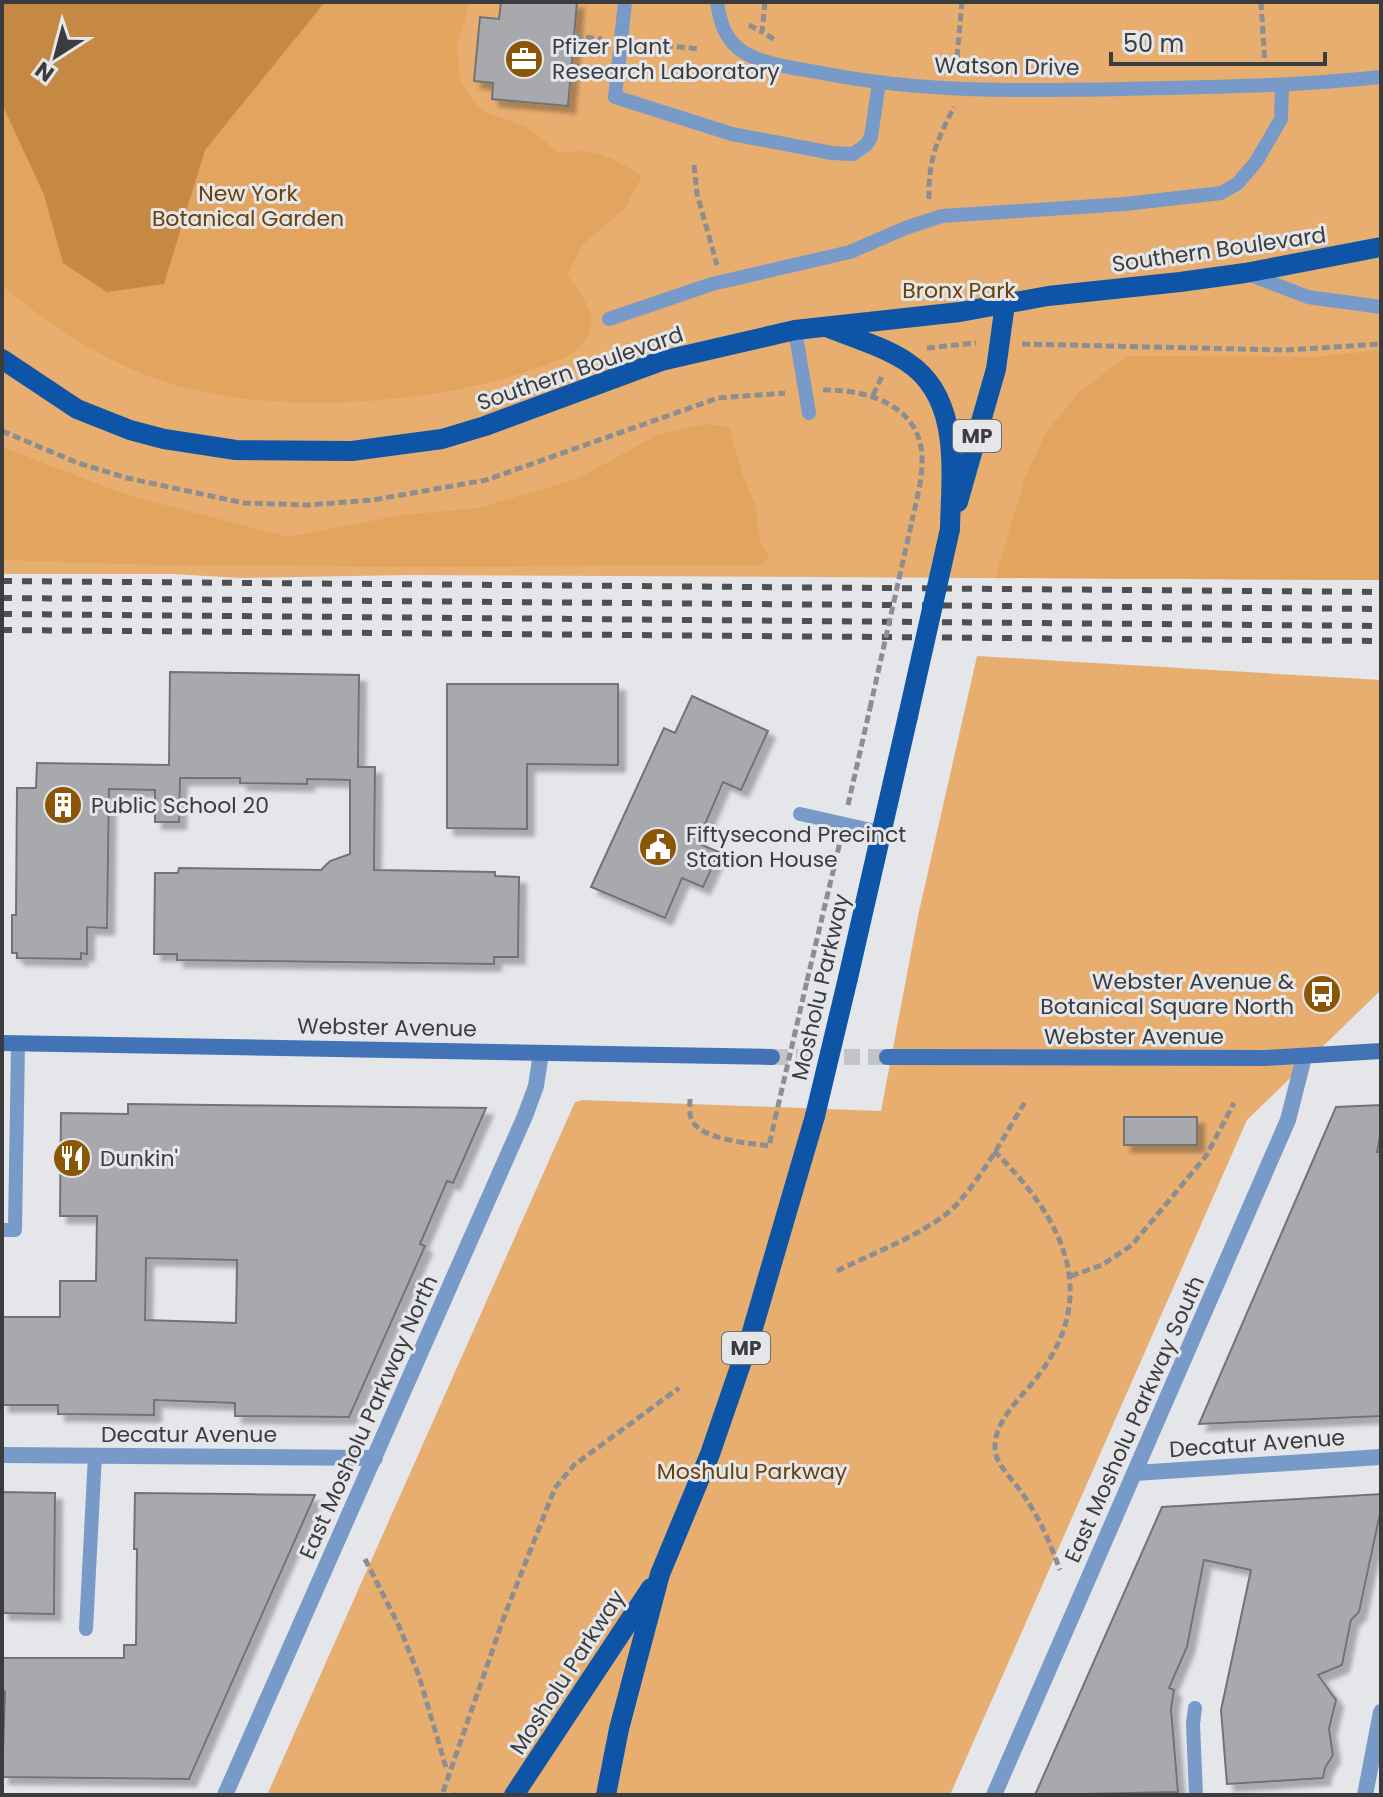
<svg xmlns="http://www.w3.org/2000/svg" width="1383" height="1797" viewBox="0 0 1383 1797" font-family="Poppins,sans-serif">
<defs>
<filter id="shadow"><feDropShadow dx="7" dy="7" stdDeviation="2" flood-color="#0004"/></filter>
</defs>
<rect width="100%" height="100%" fill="#e4e6ea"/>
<g fill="#e8ae70">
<polygon points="2,2 1381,2 1381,580 410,575 240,578 172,574 2,574"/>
<polygon points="977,656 1381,680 1381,990 1247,1120 950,1795 267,1795 575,1102 583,1100 881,1111 918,916"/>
</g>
<g fill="#e3a45f">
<path d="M325,2H470L457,46L461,83L482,111L527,127L559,153C595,147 611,157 642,176L625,208L583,244L567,275C576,288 593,307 591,323C587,354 558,361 534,369C436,404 286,414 186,388C117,370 55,331 2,285V104L44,195L63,263L164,284L205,150Z"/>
<polygon points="1381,350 1381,580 995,578 1025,478 1046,432 1079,392 1127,356 1314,357"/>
<polygon points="705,424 729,427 743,475 756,507 760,541 769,556 762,565 415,567 158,565 2,560 2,447 127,495 288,537 402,515 478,508 577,479 657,435"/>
</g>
<polygon fill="#c68943" points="2,2 325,2 205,150 164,284 107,292 63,263 44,195 2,104"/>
<g fill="#a7a9ac" stroke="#717375" stroke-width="2" fill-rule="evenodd" filter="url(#shadow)">
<polygon points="501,2 577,2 568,106 492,99 493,83 474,81 480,17 499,19"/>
<polygon points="170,672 359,675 358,767 375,767 374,870 495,872 495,876 519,877 518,957 494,957 494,964 177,960 177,954 154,954 155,873 178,873 179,868 321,870 330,861 350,854 350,780 307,779 307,784 240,783 240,778 180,778 179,822 155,822 155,790 109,789 107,928 87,927 87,954 81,953 81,959 17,958 17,953 12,953 12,915 16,915 17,788 36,788 37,763 169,765"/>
<polygon points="447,684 618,684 618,765 527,764 527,829 447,828"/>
<polygon points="692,696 768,731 741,790 723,782 697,843 719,852 703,887 682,878 665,918 591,887 664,728 675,733"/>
<path d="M128,1104L486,1108L453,1183L447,1181L420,1244L425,1246L349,1417L235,1416V1403L154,1400V1415L58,1414V1405H2V1317H60V1281H96L97,1216H60L61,1113L128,1114ZM146,1258L237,1260L236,1323L145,1320Z"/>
<polygon points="1381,1105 1381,1131 1377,1152 1381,1152 1381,1416 1199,1424 1336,1107"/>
<rect x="1124" y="1117" width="73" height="28"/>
<polygon points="2,1492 55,1493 54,1614 2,1613"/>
<polygon points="135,1493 315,1495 189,1779 2,1777 5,1692 2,1688 2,1658 124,1658 124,1645 136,1645 137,1549 134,1549"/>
<polygon points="1381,1494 1381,1509 1359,1612 1351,1620 1342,1665 1318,1675 1336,1700 1329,1729 1333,1755 1325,1768 1323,1778 1227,1784 1221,1710 1251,1570 1204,1560 1187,1647 1169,1688 1174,1690 1171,1709 1178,1792 1035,1795 1162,1507"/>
</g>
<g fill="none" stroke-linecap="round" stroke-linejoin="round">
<polyline stroke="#c2c4c7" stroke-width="16" stroke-dasharray="16 8" stroke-linecap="butt" points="772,1057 887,1057"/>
<g stroke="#8d8e91" stroke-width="5" stroke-dasharray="8 4" stroke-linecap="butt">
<polyline points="765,2 762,32 777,41"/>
<polyline points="1261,2 1265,65"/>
<polyline points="749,25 762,32"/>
<polyline points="574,36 602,39"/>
<polyline points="641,43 700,49"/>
<polyline points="956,69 962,2"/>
<polyline points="694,165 697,194 717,265"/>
<path d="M929,199C928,161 937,140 954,107"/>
<polyline points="1022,344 1284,350 1381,344"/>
<polyline points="927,348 976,343"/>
<path d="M823,390C861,389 913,402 921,447C925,472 917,497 912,521"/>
<polyline points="873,395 883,374"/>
<polyline points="2,431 78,463 127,478 244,503 307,505 373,500 486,480 718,398 785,393"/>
<polyline points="848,805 870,708"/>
<polyline points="807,981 840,842"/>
<path d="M690,1099C690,1104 689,1113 691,1118C698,1140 750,1143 769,1146L775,1119"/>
<path d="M994,1151C1060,1216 1103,1291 1038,1376C1023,1396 994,1420 995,1448C995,1460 1004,1470 1012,1480C1037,1511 1046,1533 1060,1570"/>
<path d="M837,1271C871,1254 932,1231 956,1205C984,1175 1004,1136 1025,1102"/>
<polyline points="1071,1276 1102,1265 1132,1245 1206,1156 1234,1103"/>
<polyline points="365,1559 399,1626 419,1676 447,1771"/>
<polyline points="443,1792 504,1617 555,1488 574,1465 679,1388"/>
<polyline points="455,1795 456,1793"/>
</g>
<g stroke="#789ac8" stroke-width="14">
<polyline points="625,2 615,97 732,134 832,153 853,154 866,145 871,137 879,82"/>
<path d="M717,2C720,23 726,42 745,53C768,66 797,68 822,73C922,93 1024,91 1125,89C1211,87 1296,86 1381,77"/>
<polyline points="1245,273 1308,297 1381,307"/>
<polyline points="609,319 712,284 850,252 908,227 942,216 1125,204 1221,193 1237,184 1256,162 1281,119 1282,85"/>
<polyline points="795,330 809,413"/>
<polyline points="800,814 880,832"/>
<polyline points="2,1230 15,1230 18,1043"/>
<polyline points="86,1629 95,1455"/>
<polyline points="1195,1708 1193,1724 1196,1795"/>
</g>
<g stroke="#789ac8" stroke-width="16">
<polyline points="2,1455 375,1458"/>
<polyline points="1135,1473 1381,1457"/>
<polyline points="225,1795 525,1116 536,1086 541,1053"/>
<polyline points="994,1795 1288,1120 1304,1057"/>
<polyline points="1365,1795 1381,1712"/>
</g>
<g stroke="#4173b6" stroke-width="16">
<polyline points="2,1043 772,1057"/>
<polyline points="887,1057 1265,1058 1381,1051"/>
</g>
<g stroke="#0e55a8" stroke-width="20">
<path d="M827,327C853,338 883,346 907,362C962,398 951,473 950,529"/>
<polyline points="2,359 77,409 130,430 164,439 236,450 352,451 442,439 485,426 661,361 795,330 960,312 1048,296 1180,282 1245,273 1381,247"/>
<polyline points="958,502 996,369 1005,304"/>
<polyline points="848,978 908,716"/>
<polyline points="514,1795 651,1588"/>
<polyline points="606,1795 619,1729 660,1574 710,1454 751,1335 815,1116"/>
</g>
<g stroke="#4e4f50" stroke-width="6" stroke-dasharray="10 10" stroke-linecap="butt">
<polyline points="2,581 1381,592"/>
<polyline points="2,598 1381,609"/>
<polyline points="2,614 1381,626"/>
<polyline points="2,630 1381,641"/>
</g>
<g stroke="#8d8e91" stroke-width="5" stroke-dasharray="8 4" stroke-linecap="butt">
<polyline points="870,708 912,521"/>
<polyline points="775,1119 807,981"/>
</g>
<g stroke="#0e55a8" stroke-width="20">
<polyline points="908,716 950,529"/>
<polyline points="815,1116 848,978"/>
</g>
</g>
<defs>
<g id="office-disc" transform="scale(2)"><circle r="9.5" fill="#8c5608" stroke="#e4e6ea"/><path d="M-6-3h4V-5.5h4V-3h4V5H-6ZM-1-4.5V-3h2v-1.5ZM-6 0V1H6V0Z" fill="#fff"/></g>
<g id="building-disc" transform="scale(2)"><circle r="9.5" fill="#8c5608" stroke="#e4e6ea"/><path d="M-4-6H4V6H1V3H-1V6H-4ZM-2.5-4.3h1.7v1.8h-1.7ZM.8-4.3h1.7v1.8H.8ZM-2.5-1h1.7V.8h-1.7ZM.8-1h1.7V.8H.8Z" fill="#fff"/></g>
<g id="civic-disc" transform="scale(2)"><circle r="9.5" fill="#8c5608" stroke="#e4e6ea"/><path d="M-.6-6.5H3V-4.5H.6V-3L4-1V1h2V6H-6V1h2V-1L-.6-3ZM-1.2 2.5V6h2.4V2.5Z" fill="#fff"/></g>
<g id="bus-disc" transform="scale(2)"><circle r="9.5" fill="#8c5608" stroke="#e4e6ea"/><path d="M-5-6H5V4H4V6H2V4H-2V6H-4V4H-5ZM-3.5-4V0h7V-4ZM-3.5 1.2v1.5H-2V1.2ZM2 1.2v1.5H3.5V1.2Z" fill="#fff"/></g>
<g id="restaurant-disc" transform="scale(2)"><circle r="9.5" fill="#8c5608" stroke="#e4e6ea"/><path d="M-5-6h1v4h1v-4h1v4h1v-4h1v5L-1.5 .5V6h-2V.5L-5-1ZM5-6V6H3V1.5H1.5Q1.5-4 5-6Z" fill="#fff"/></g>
</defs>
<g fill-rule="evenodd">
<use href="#office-disc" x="524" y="59"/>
<use href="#building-disc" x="63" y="805"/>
<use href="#civic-disc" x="658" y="847"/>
<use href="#bus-disc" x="1322" y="994"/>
<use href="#restaurant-disc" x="72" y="1158"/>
</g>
<g text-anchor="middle" stroke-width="6" stroke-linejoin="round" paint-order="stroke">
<g fill="#e4e6ea" stroke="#6e6f71" stroke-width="2">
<rect x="953" y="420" width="48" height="32" rx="6"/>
<rect x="722" y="1332" width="48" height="32" rx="6"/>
</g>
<g font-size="20" font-weight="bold" fill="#3b3c3d">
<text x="977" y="443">MP</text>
<text x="746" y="1355">MP</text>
</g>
<g font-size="22" fill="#3b3c3d" stroke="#e4e6ea" text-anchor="start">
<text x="552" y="54">Pfizer Plant<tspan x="552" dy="25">Research Laboratory</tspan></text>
<text x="91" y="813">Public School 20</text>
<text x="686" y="842">Fiftysecond Precinct<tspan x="686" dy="25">Station House</tspan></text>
<text x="1294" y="989" text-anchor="end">Webster Avenue &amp;<tspan x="1294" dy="25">Botanical Square North</tspan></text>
<text x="100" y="1166">Dunkin'</text>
</g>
<g font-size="22" fill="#3b3c3d" stroke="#e4e6ea">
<text transform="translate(1007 66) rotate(1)" y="8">Watson Drive</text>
<text transform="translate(1219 249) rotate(-8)" y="8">Southern Boulevard</text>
<text transform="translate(580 368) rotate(-19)" y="8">Southern Boulevard</text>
<text transform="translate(820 987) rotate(-77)" y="8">Mosholu Parkway</text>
<text transform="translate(387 1027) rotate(1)" y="8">Webster Avenue</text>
<text x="1134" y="1044">Webster Avenue</text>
<text transform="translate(368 1417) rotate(-66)" y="8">East Mosholu Parkway North</text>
<text transform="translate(1134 1419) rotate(-66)" y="8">East Mosholu Parkway South</text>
<text x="189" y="1442">Decatur Avenue</text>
<text transform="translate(1257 1443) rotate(-4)" y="8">Decatur Avenue</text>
<text transform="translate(567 1672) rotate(-57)" y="8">Mosholu Parkway</text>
</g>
<g font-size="22" fill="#6b410a" stroke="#e4e6ea">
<text x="248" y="201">New York<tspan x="248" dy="25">Botanical Garden</tspan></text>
<text x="959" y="298">Bronx Park</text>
<text x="752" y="1479">Moshulu Parkway</text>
</g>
</g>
<rect width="1383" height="1797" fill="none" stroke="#3b3c3d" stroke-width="8"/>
<g transform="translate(56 56) rotate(216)" stroke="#e4e6ea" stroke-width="6" paint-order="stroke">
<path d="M0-6L14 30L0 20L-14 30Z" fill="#3b3c3d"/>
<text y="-12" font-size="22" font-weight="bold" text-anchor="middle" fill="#3b3c3d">N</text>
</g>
<path d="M1111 52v12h214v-12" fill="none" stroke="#3b3c3d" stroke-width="4"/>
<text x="1123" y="52" font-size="24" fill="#3b3c3d" stroke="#e4e6ea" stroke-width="6" paint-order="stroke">50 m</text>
</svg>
